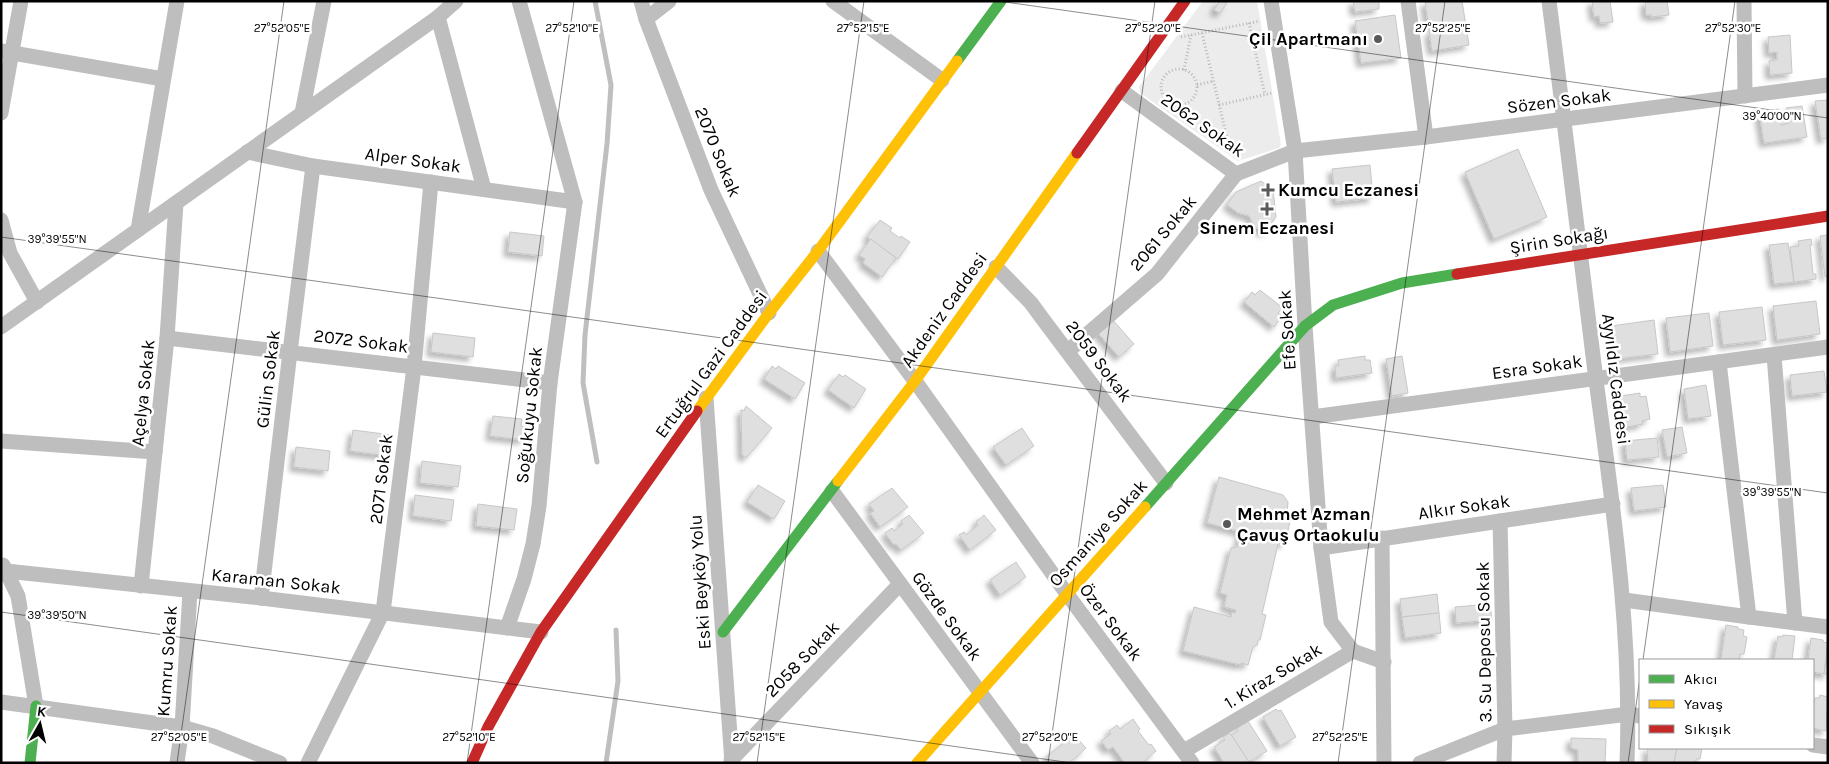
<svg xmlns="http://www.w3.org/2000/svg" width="1829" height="764" viewBox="0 0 1829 764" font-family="Karla,sans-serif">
<defs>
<filter id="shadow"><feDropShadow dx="-4.5" dy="4.5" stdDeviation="2.5" flood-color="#0004"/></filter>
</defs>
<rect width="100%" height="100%" fill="#fff"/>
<polygon fill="#ececec" points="1203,1 1257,1 1281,145 1279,148 1238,161 1140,93 1139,87"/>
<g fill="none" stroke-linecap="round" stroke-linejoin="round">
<g stroke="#bfbfbf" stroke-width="5">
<polyline points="595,1 611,85 607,144 585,335 583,383 597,462"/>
<polyline points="606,763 618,681 616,630"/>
</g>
</g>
<g fill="#dfdfdf" stroke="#c7c7c7" filter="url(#shadow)">
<polygon points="1220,1 1227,3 1220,13 1214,10"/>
<polygon points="1353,1 1379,1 1379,9 1355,12"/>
<polygon points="1462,1 1469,45 1432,51 1429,32 1434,31 1432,22 1428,22 1425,2"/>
<polygon points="1592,1 1610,1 1613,22 1600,23 1599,16 1594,17"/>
<polygon points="1645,1 1667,1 1669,15 1651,17 1651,15 1646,15"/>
<polygon points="1395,15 1401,58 1361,63 1355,21"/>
<polygon points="1790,35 1792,73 1770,75 1769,61 1777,60 1777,52 1769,53 1768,37"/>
<polygon points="1828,100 1828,138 1821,139 1815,101"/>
<polygon points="1802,106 1807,137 1764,143 1759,112 1779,109 1781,125 1789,123 1786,108"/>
<polygon points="1518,149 1547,217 1494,239 1465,172"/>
<polygon points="1370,165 1373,198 1336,202 1332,169"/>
<polygon points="1261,181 1273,189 1276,217 1264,233 1254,226 1249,216 1238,213 1227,205 1236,192"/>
<polygon points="880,220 892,228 890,231 900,238 901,236 910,242 898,259 867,237"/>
<polygon points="510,232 544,236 542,256 508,252"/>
<polygon points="1828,235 1828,276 1825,277 1820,236"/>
<polygon points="871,239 896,258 882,277 863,263 865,259 859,255"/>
<polygon points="1811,239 1812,245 1810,245 1813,274 1816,274 1816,279 1794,282 1790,247 1799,246 1798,241"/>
<polygon points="1788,243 1794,282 1774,284 1769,245"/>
<polygon points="1260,290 1283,308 1278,313 1282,316 1274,327 1244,302 1252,292 1255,295"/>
<polygon points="1816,301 1820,334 1777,340 1773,306"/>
<polygon points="1762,307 1766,340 1723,345 1719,312"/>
<polygon points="1709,313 1713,346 1670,352 1666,318"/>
<polygon points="1111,318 1134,344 1119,357 1096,331"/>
<polygon points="1654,320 1658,354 1615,359 1611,326"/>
<polygon points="433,333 475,338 473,357 431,352"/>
<polygon points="1365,356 1365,360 1370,360 1372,373 1336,378 1335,366 1339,366 1338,360"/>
<polygon points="1402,356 1408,393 1392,396 1386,359"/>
<polygon points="772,366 776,369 778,366 805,383 795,399 764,379"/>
<polygon points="1824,371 1827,392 1792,396 1790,375"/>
<polygon points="839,374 843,377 845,375 866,389 854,408 828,390"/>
<polygon points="1706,385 1711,416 1688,419 1684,389"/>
<polygon points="1640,393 1640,397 1646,396 1650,419 1642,421 1643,424 1626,427 1621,396"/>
<polygon points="746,406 772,428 746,458 742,455 741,410 744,411"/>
<polygon points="493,416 522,419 521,426 526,427 524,440 490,436"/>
<polygon points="1682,427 1687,453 1667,457 1662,430"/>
<polygon points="1022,428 1034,446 1006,465 993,447"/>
<polygon points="353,430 392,435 389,456 350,451"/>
<polygon points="1657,438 1659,457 1627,460 1625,441"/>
<polygon points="296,447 330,451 328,471 294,467"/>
<polygon points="422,461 461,466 458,487 420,483"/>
<polygon points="1219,477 1283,495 1288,502 1287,514 1291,517 1285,543 1278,544 1262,614 1266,615 1260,640 1258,640 1257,645 1253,647 1248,665 1241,663 1241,665 1183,651 1194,607 1231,617 1232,612 1235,613 1236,610 1224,607 1227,595 1220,593 1231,548 1237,547 1241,532 1207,523"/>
<polygon points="758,485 785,501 774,519 747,502"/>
<polygon points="1663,485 1666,507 1634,511 1631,488"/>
<polygon points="892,488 908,507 880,527 870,513 874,511 869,504"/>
<polygon points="415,495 454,500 451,521 413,516"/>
<polygon points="478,504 517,509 514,530 476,526"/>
<polygon points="909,515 924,533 901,550 896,544 894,545 885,533 892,528 894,531 903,524 901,521"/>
<polygon points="984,515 996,530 970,550 959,535 964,532 966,535 978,525 976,522"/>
<polygon points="1016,562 1026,577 1000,595 990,580"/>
<polygon points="1437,594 1439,613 1402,617 1400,599"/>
<polygon points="1490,604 1492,620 1456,623 1455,607"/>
<polygon points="1439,613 1441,633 1405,638 1402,617"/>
<polygon points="1726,625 1738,627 1738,629 1744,630 1743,636 1747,637 1744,654 1740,654 1739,660 1721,660"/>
<polygon points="1783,635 1795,636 1792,660 1774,660 1778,636 1782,637"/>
<polygon points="1811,638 1823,640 1823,642 1828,643 1824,674 1813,672 1813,660 1808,660"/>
<polygon points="1828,649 1828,674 1824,674"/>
<polygon points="1820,695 1828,697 1826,731 1813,728 1813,709 1815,698 1819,698"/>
<polygon points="1276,709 1278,711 1281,710 1296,737 1280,746 1263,717"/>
<polygon points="1133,719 1140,729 1138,731 1149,745 1151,744 1156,751 1142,763 1122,763 1124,762 1113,747 1108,750 1101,741 1111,734 1109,731 1117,725 1120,729"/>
<polygon points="1248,721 1267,751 1249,762 1231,735 1238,731 1237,728"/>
<polygon points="1230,733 1249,762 1248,763 1224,763 1214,747 1225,740 1223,737"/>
<polygon points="1070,738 1073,741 1077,738 1086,748 1069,763 1051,763 1046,757"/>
<polygon points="1571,738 1606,739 1605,763 1578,763 1578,750 1571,748"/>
<polygon points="1647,748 1677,748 1674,763 1648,763"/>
<polygon points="1677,748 1702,748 1700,759 1696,759 1696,763 1674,763"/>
</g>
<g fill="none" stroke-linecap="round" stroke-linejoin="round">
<g stroke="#b9b9b9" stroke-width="3" stroke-dasharray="1 2.5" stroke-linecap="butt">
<polyline points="1249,23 1265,95"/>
<polyline points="1202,33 1230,150"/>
<polyline points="1181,37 1260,21"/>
<circle cx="1179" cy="87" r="18"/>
<polyline points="1184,70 1191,35"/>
<polyline points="1197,85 1214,81"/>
<polyline points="1219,105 1272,93"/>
</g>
<g stroke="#bebebe" stroke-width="15">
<polyline points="641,1 646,19 711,190 769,313"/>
<polyline points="833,1 942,80"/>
<polyline points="1271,1 1295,151 1305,326 1321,548 1331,622 1353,651"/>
<polyline points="1408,1 1426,137"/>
<path d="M1549,1C1565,127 1580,253 1596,380C1613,507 1632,634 1627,763"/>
<polyline points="1744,1 1745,96"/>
<polyline points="438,17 484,189"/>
<polyline points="646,19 669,1"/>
<polyline points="1,51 163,79"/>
<polyline points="1122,91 1236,174 1295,151 1426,137 1828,85"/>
<polyline points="1,113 21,1"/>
<polyline points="302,113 324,1"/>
<polyline points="247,152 313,166 575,202"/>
<polyline points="1,220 10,253 37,302"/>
<polyline points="138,230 177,1"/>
<polyline points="818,251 915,381 1067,594 1192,763"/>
<polyline points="996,267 1031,303 1042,318 1166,483"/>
<polyline points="1,327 438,17 456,1"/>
<polyline points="167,338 550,383"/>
<polyline points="1068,351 1157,274 1236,174"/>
<polyline points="1774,355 1795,623"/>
<polyline points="706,398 732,763"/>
<polyline points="1312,417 1828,347"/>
<polyline points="1,441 155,452"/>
<polyline points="832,491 1032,763"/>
<polyline points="1500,521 1505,729 1504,763"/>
<polyline points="1382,538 1384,763"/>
<polyline points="1321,548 1613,504"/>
<polyline points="3,565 18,596 36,706"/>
<polyline points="6,571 261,598 541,632"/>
<polyline points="141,586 167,338 176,203"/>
<polyline points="261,598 290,352 313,166"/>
<polyline points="1624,600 1749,617 1719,362"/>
<polyline points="1749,617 1828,627"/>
<polyline points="507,628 524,579 533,544 539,506 550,383 575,202 519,1"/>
<polyline points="1,702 182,727 213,736 280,763"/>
<polyline points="1813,745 1828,747"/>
<polyline points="1184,751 1353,651 1384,662"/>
<polyline points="731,760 900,584"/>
<polyline points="177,763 182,727 190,591"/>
<polyline points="308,763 383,612 414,367 431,182"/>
<polyline points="1420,763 1505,729 1629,714 1640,716"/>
</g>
<g stroke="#4caf50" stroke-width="11">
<polyline points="957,61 1001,1"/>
<polyline points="1145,507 1305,326 1333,305 1402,283 1457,274"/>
<polyline points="723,632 838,481"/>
<polyline points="30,763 36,706"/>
</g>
<g stroke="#ffc107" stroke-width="11">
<polyline points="697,411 769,313 818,251 957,61"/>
<polyline points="838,481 915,381 1077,153"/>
<polyline points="917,763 1145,507"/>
</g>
<g stroke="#c62828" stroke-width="11">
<polyline points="1077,153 1185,1"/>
<polyline points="1457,274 1828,216"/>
<polyline points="472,763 488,727 541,632 697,411"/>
</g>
</g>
<path fill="none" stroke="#000" stroke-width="1" stroke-opacity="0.45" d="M998,1L1828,118M1,237L1828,493M1,612L1072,763M1643,660L1735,1M177,763L284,1M467,763L574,1M757,763L864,1M1048,763L1155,1M1338,763L1445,1M1628,763L1640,677"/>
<g fill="#595959" stroke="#fff" stroke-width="2">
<circle cx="1378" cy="39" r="5"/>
<path d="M1265.5 182.5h5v5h5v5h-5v5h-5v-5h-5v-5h5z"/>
<path d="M1264.5 201.5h5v5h5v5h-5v5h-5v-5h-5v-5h5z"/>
<circle cx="1227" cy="524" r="5"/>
</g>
<g text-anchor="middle" stroke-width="5" stroke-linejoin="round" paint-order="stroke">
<g font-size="18" font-weight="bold" fill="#000" stroke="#fff" text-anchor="start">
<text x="1368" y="45" text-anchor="end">Çil Apartmanı</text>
<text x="1278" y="196">Kumcu Eczanesi</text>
<text x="1267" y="234" text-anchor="middle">Sinem Eczanesi</text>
<text x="1237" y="520">Mehmet Azman<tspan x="1237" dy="21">Çavuş Ortaokulu</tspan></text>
</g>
<g font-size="18" fill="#000" stroke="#fff">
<text transform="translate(1559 101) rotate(-7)" y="6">Sözen Sokak</text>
<text transform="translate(1203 125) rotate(35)" y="6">2062 Sokak</text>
<text transform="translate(718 152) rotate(68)" y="6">2070 Sokak</text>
<text transform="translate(413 160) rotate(8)" y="6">Alper Sokak</text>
<text transform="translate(1163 233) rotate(-50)" y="6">2061 Sokak</text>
<text transform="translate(1559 240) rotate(-9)" y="6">Şirin Sokağı</text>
<text transform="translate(944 310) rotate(-55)" y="6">Akdeniz Caddesi</text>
<text transform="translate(1287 330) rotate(-94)" y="6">Efe Sokak</text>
<text transform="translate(361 341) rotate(7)" y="6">2072 Sokak</text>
<text transform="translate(1099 361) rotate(53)" y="6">2059 Sokak</text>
<text transform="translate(711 364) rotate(-54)" y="6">Ertuğrul Gazi Caddesi</text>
<text transform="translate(1537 367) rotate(-8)" y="6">Esra Sokak</text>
<text transform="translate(268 379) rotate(-83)" y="6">Gülin Sokak</text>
<text transform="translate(1616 379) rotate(83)" y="6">Ayyıldız Caddesi</text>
<text transform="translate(143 393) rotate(-84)" y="6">Açelya Sokak</text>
<text transform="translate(529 415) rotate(-84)" y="6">Soğukuyu Sokak</text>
<text transform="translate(381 479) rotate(-83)" y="6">2071 Sokak</text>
<text transform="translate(1464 507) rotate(-8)" y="6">Alkır Sokak</text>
<text transform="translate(1098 533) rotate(-48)" y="6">Osmaniye Sokak</text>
<text transform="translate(276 581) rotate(6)" y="6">Karaman Sokak</text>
<text transform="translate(700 582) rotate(-94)" y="6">Eski Beyköy Yolu</text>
<text transform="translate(947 616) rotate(54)" y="6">Gözde Sokak</text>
<text transform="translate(1111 622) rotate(53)" y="6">Özer Sokak</text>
<text transform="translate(1484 642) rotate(-91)" y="6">3. Su Deposu Sokak</text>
<text transform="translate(802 659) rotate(-46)" y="6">2058 Sokak</text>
<text transform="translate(167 661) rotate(-86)" y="6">Kumru Sokak</text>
<text transform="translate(1273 676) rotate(-31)" y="6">1. Kiraz Sokak</text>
</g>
</g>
<g font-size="12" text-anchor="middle" fill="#000" stroke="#fff" stroke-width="5" stroke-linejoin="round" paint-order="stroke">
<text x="282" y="32">27°52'05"E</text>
<text x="572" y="32">27°52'10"E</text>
<text x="863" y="32">27°52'15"E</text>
<text x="1153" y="32">27°52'20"E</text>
<text x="1443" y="32">27°52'25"E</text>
<text x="1733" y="32">27°52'30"E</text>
<text x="1772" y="120">39°40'00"N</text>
<text x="57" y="243">39°39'55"N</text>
<text x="1772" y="496">39°39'55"N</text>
<text x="57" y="619">39°39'50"N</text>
<text x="179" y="741">27°52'05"E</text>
<text x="469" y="741">27°52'10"E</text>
<text x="759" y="741">27°52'15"E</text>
<text x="1050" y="741">27°52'20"E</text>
<text x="1340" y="741">27°52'25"E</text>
</g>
<rect width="1829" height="764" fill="none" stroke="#000000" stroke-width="5"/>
<rect x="1639" y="659" width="175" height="90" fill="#ffffff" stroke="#999999"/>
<rect x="1649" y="675" width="25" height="8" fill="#4caf50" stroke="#999999"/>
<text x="1684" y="684" font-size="15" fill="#000000">Akıcı</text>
<rect x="1649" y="700" width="25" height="8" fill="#ffc107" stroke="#999999"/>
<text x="1684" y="709" font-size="15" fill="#000000">Yavaş</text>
<rect x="1649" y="725" width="25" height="8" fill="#c62828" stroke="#999999"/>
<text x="1684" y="734" font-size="15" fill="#000000">Sıkışık</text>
<g transform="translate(40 724) rotate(8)" stroke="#ffffff" stroke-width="4" paint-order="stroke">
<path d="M0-4L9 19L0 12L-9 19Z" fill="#000000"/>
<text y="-8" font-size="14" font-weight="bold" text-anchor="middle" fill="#000000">K</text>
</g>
</svg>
